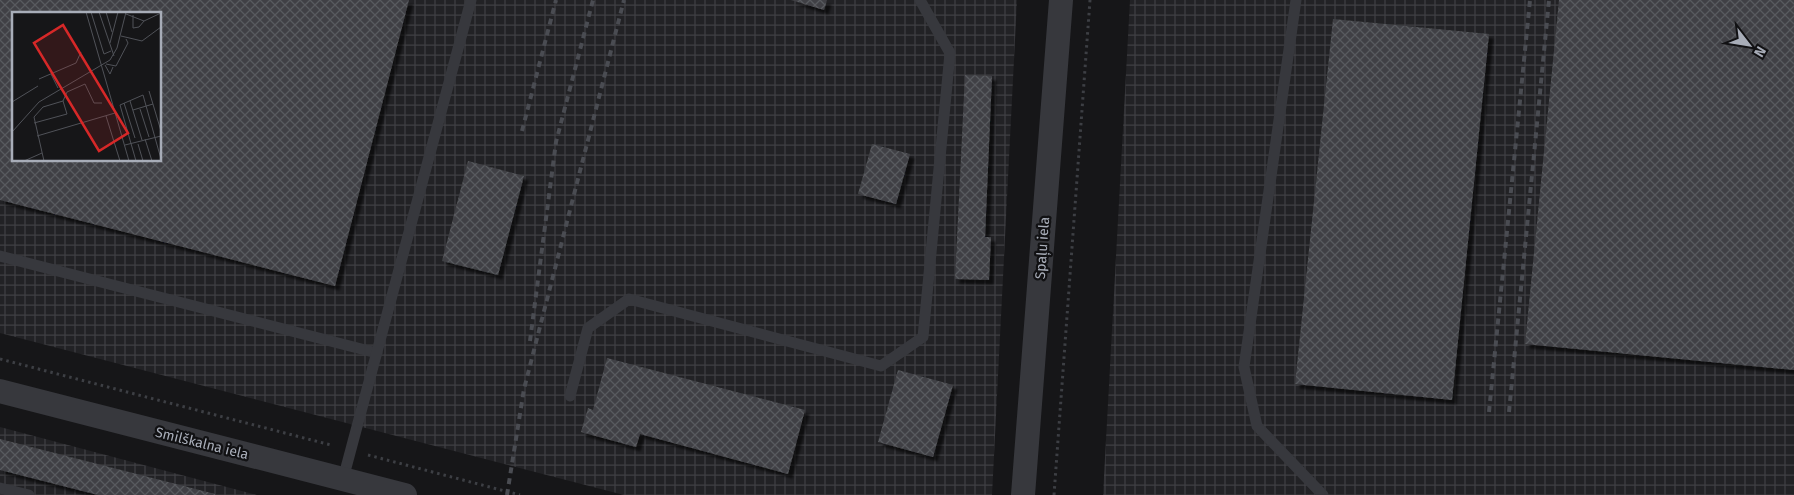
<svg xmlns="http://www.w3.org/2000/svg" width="1794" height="495" viewBox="0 0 1794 495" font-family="'Fira Sans',sans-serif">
<defs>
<pattern id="industrial-grid" width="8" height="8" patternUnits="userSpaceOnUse" patternTransform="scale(1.25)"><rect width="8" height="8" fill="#222225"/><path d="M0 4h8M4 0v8" fill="none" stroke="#3f3f43"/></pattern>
<pattern id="building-cross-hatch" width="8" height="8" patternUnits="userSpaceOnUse" patternTransform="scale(1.25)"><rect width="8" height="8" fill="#404145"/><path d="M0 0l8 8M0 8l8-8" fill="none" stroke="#595a5e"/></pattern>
<filter id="shadow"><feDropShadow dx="4.5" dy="4.5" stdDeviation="1" flood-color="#0009"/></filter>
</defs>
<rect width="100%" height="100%" fill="#161618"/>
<g fill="url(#industrial-grid)" fill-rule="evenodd">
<path d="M0,0H1017L992,495H624L0,333ZM14,14H160V160H14Z"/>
<polygon points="1130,0 1794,0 1794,495 1103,495"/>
<polygon points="0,427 257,495 0,495"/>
</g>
<g fill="url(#building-cross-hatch)" fill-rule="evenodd" filter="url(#shadow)">
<path d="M0,0H409L335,286L0,200ZM14,14H160V160H14Z"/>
<polygon points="791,0 827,0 824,10"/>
<polygon points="1559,0 1794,0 1794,370 1525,344"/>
<polygon points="1333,19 1489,34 1452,400 1295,384"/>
<polygon points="965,75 992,76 985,237 991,237 989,280 955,279"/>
<polygon points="872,144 910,154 896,204 858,194"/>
<polygon points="468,161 524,176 498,275 442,261"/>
<polygon points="607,358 805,410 788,474 640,434 636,447 581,432 588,408 593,410"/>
<polygon points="898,370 953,385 933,457 878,442"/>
<polygon points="0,439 215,494 215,495 98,495 0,470"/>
</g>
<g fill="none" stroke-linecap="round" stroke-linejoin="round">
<g stroke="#3d3f44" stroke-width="3" stroke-dasharray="2.5 4" stroke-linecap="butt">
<polyline points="0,359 331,445"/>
<polyline points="368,455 520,495"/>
<polyline points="1054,495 1090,0"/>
</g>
<g stroke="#37383d" stroke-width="11">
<polyline points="1296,0 1244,367 1257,426 1323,495"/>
<polyline points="0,256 377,353"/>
<polyline points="570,396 588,328 629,299 881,366 923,337 950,53 920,0"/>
<polyline points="343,479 471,0"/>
<polyline points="0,488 29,495"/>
</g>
<g stroke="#37383d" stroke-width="24">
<polyline points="0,391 405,495"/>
<polyline points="1023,495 1061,0"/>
</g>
<g stroke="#4a4c52" stroke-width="4" stroke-dasharray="6 5" stroke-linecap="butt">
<polyline points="522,131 556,0"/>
<polyline points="530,341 556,142 593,0"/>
<polyline points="1489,412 1530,0"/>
<polyline points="1509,412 1549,0"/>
<polyline points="507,495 524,389 624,0"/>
</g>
</g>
<g text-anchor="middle" stroke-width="4.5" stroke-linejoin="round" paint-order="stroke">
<g font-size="14" fill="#a8adb8" stroke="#111113">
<text transform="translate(1042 248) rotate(-86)" y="5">Spaļu iela</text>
<text transform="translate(202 443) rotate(14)" y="5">Smilškalna iela</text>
</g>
</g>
<g transform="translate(12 12)">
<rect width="149" height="149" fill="#161618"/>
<path fill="none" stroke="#505258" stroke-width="1" d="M74,0L117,149M79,0L91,39L92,42L99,39M87,0L102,44M94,0L100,20M114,2L132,9L149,1M121,3V16L127,15L132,9M109,24L130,29L149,15M98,31L106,0M94,52L104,54L116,31L114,27M93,53L98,62L101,55M39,62L46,76M27,67L64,51L69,40M137,79L149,119M118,89L130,128M0,90L26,74M112,91L123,126M128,97L137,125M121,98L141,92M94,104L108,149M22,111L55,102L51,89L55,80L73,72L82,91H90M0,120L27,90L98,48L105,36L114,0M25,124L103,101M133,127L140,149M126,132L131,149M113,133L149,124M12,149L30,141M32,149L22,105L31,95L51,89M124,149L108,93L131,83L149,147"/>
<path fill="#d62828" fill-opacity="0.15" stroke="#d62828" stroke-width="2.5" d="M51,13L116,121L87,139L22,31Z"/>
<rect width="149" height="149" fill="none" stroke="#a8adb8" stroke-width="2.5"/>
</g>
<g transform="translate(1749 45) rotate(121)" stroke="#111113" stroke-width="4" paint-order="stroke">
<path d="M0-4L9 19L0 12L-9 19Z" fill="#a8adb8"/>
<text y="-8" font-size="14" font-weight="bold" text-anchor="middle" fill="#a8adb8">N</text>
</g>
</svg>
